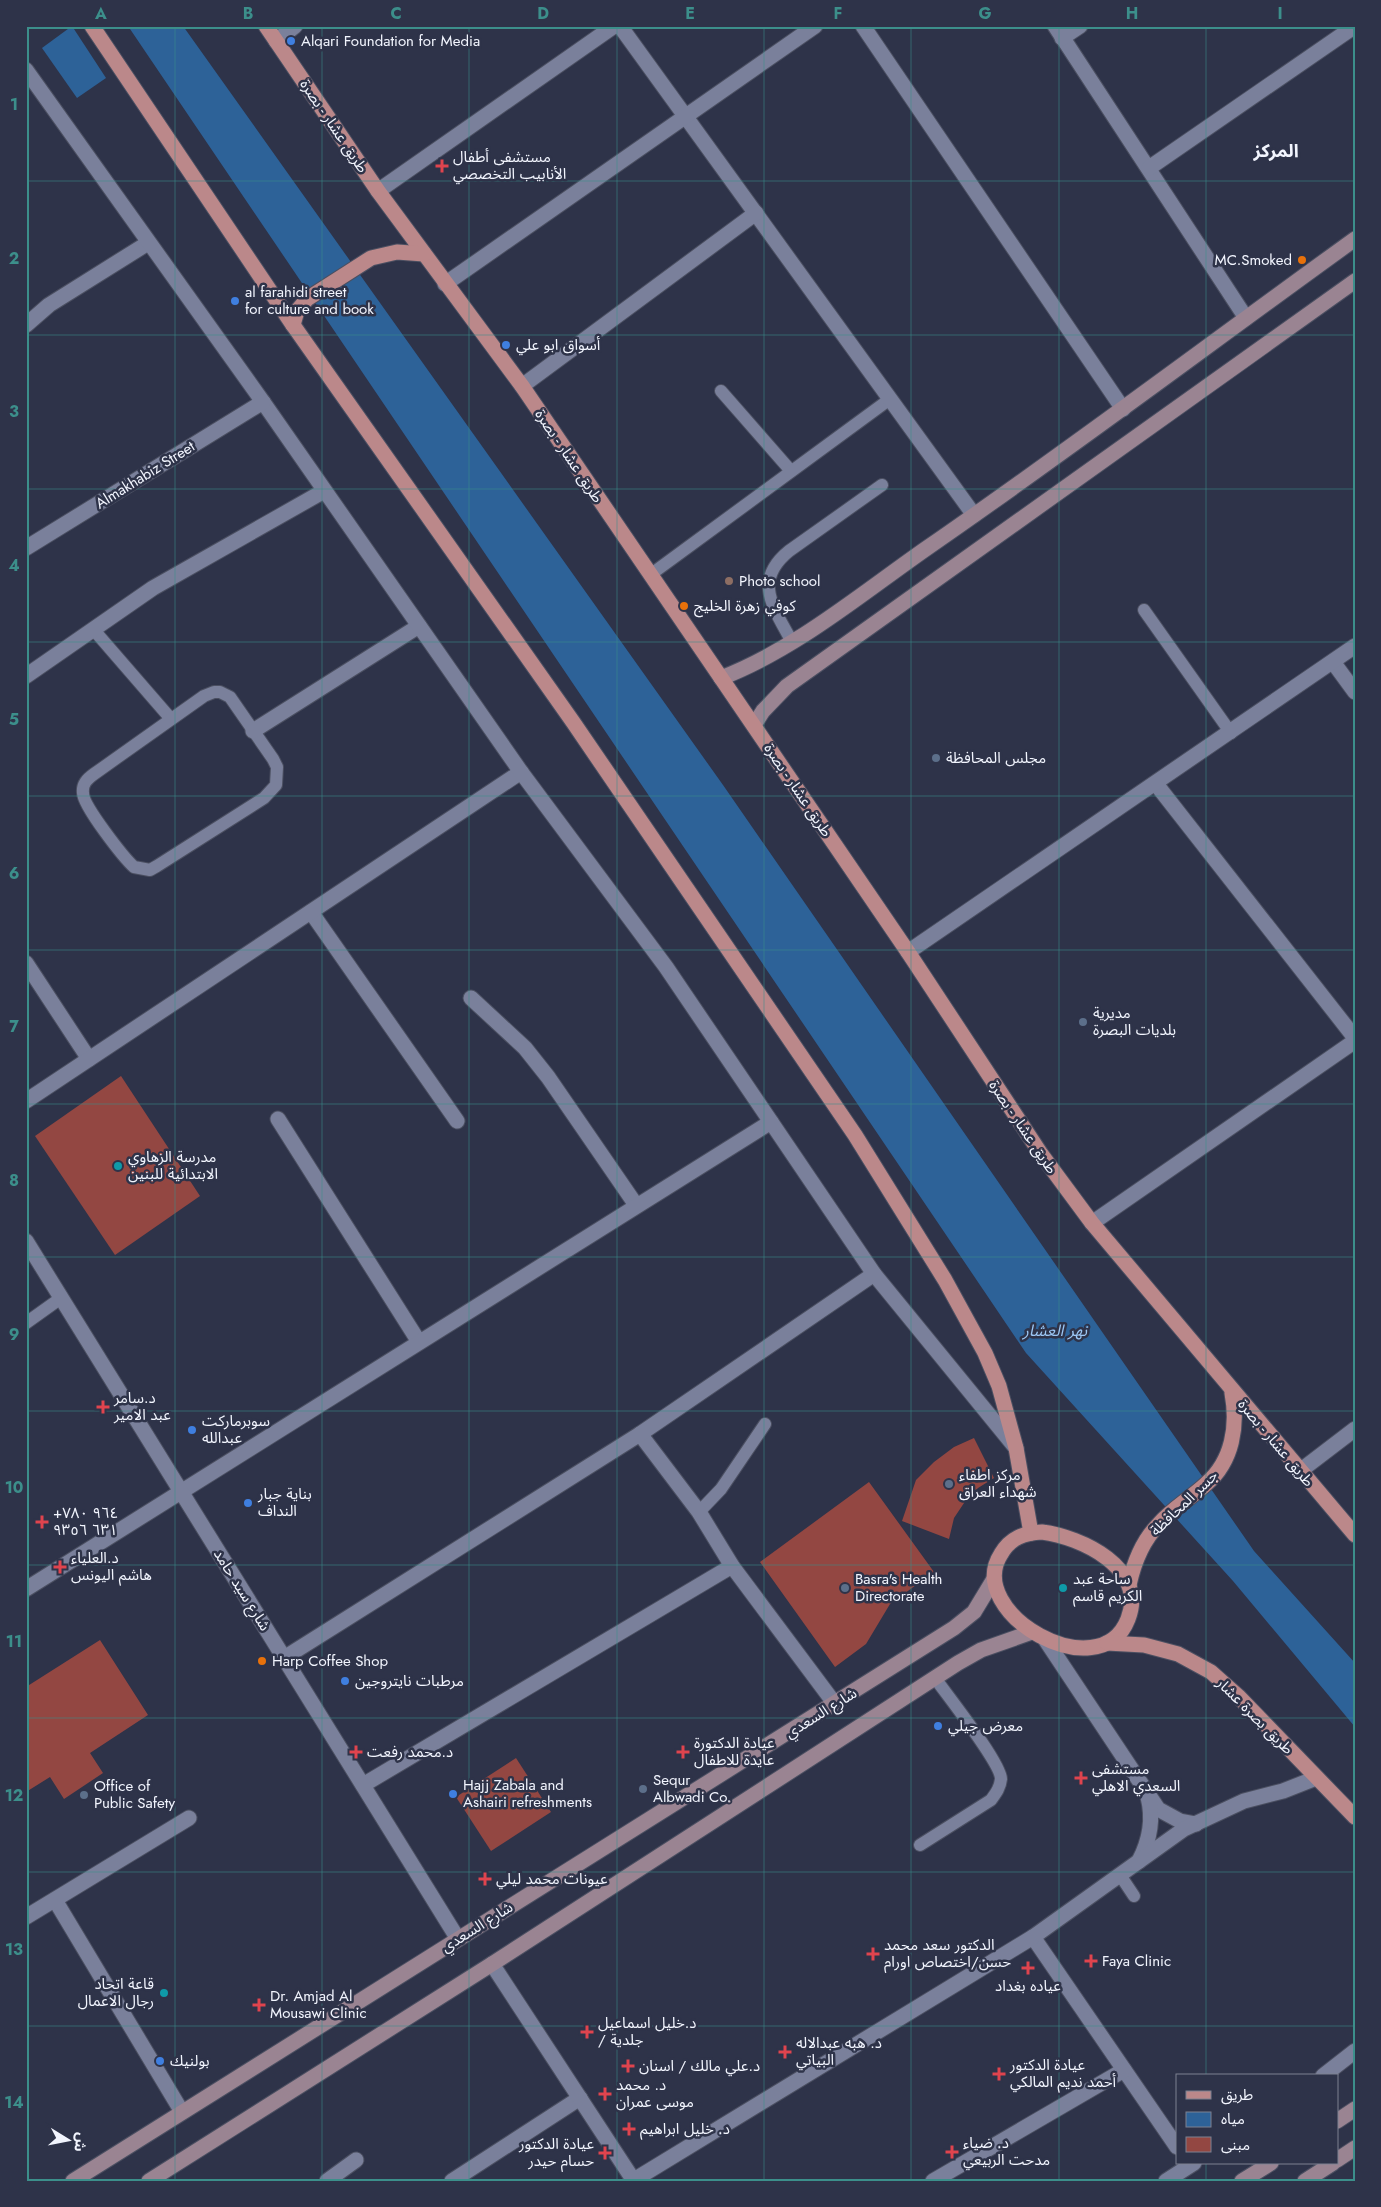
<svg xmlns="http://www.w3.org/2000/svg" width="1381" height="2207" viewBox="0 0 1381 2207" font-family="Jost,'Noto Sans Arabic',sans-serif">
<rect width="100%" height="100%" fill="#2e3349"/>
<g fill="#2d6298">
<polygon points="72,26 106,78 77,98 42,48"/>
<polygon points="128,26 183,26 723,785 1254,1551 1355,1663 1355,1727 1233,1581 1026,1353"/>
</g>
<g fill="#934742">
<polygon points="121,1076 200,1196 115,1255 35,1136"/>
<polygon points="974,1438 994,1478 978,1488 966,1500 954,1518 949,1539 902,1521 916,1480 934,1462 954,1447"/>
<polygon points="869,1482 934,1572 890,1604 866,1644 835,1667 760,1562"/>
<polygon points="100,1640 148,1715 90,1753 103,1773 64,1799 50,1777 26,1792 26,1687"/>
<polygon points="516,1758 551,1812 491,1851 456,1797"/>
</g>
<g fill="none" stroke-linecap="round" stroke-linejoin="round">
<g stroke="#4b4f61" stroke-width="14">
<g id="service">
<polyline points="721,391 791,471"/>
<polyline points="650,575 890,399"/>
<polyline points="1144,610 1231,733"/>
<polyline points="93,629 171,719"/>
<path d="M792,642C774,608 752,581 789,551L882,485"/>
<path d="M214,692H220L230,697L273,759L277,767L276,785L264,798L157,866L150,870L134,867C124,858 83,806 83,793C82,784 87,779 94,774L204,696Z"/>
<polyline points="26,1323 61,1298"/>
<polyline points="699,1512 721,1489 765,1424"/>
<path d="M920,1845L991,1800C996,1793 1000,1788 1001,1779C1001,1763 947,1695 935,1678"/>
<polyline points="1120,1875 1134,1896"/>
</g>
</g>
<g stroke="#4b4f61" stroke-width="17">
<g id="minor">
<polyline points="620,26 974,515"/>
<polyline points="863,26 1123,409"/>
<polyline points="1055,26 1246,318"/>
<polyline points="1062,38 1080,26"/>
<polyline points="276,41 295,26"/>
<polyline points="1149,168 1355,26"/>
<polyline points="378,191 614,26"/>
<polyline points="445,284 815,26"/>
<polyline points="26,325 49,305 148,243"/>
<polyline points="522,386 756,213"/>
<polyline points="1333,662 1355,692"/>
<polyline points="26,676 153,588 324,491"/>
<polyline points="253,731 419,626"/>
<polyline points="1156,784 1355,1038"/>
<polyline points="311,912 457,1121"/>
<polyline points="908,952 1355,646"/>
<polyline points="26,963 89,1059"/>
<polyline points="471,998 525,1048 548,1077 636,1205"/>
<polyline points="26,1101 521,772"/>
<polyline points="278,1119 419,1342"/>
<polyline points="1092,1223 1355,1041"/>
<polyline points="640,1434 699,1512 732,1566 835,1704"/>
<polyline points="1300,1471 1355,1429"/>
<polyline points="26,1589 771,1122"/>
<polyline points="1045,1639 1158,1809 1180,1821 1196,1824"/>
<polyline points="284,1658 640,1434 874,1274"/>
<polyline points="363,1785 732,1566"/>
<path d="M1139,1861C1150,1840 1154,1820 1148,1797"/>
<polyline points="55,1900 182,2112"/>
<polyline points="26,1917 189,1818"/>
<polyline points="1033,1937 1177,2147"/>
<polyline points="634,2180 1033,1937 1184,1829 1244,1801 1283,1791 1316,1778"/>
<polyline points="327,2181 356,2160"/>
<polyline points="452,2181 580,2098"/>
<polyline points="933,2181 1124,2070"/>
</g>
</g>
<g stroke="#4b4f61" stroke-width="17">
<g id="tertiary">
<polyline points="26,70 263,402 521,772 666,967 874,1274 1016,1448"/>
<polyline points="26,548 263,402"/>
<polyline points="26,1241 458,1939"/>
<polyline points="492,1964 634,2181"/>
<polyline points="1323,2076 1355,2051"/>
<polyline points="1166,2181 1194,2163"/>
</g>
</g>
<g stroke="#4b4f61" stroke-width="17">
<g id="secondary">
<path d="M721,678C796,649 861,594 927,548C1072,448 1212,342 1355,239"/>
<polyline points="754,725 763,711 787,686 1355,281"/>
<polyline points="1337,2121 1355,2109"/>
<polyline points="1337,2160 1355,2148"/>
<polyline points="73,2181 954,1628 974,1612 994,1579"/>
<polyline points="149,2181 492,1964 958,1663 981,1650 1032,1632"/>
<polyline points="1242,2181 1271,2163"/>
<polyline points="1305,2181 1333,2163"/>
</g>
</g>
<g stroke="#4b4f61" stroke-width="17">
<g id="primary">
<polyline points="92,26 293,325 573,722 855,1135 945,1280 985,1353 999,1386 1016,1448 1031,1533"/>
<polyline points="266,26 378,191 522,386 908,952 1041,1154 1092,1223 1355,1535"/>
<polyline points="293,325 297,311 307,299 371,258 397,252 424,254"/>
<path d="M1042,1532C1081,1537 1148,1568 1128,1619C1100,1691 963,1613 1001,1554C1010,1538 1024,1533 1042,1532Z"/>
<path d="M1129,1585C1134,1562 1142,1541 1159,1524C1172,1509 1191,1498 1206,1484C1233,1461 1238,1425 1232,1393"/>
<polyline points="1107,1643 1144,1645 1178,1654 1211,1672 1238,1696 1355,1817"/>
</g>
</g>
<use href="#service" stroke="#7a809b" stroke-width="12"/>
<use href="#minor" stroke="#7a809b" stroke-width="15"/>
<use href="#tertiary" stroke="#7a809b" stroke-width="15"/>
<use href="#secondary" stroke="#9a8492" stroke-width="15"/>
<use href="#primary" stroke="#bb888a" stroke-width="15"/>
</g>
<path fill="none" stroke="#3c8f8b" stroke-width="1" stroke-opacity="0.55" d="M175,26V2181M322,26V2181M469,26V2181M617,26V2181M764,26V2181M911,26V2181M1059,26V2181M1206,26V2076M26,181H1355M26,335H1355M26,489H1355M26,642H1355M26,796H1355M26,950H1355M26,1104H1355M26,1257H1355M26,1411H1355M26,1565H1355M26,1718H1355M26,1872H1355M26,2026H1355M1206,2163V2181"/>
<g fill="#3f7fe0" stroke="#2e3349" stroke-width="2">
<circle cx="291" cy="41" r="5"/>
<circle cx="235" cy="301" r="5"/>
<circle cx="506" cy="345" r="5"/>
<circle cx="192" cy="1430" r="5"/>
<circle cx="248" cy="1503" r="5"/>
<circle cx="345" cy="1681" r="5"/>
<circle cx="938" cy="1726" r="5"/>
<circle cx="453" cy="1794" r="5"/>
<circle cx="160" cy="2061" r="5"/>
</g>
<g fill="#e0444e" stroke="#2e3349" stroke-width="2">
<path d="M439.5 158.5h5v5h5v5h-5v5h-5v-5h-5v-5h5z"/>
<path d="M100.5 1399.5h5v5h5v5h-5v5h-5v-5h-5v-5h5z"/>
<path d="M39.5 1514.5h5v5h5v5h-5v5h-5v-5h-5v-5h5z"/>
<path d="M57.5 1559.5h5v5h5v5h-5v5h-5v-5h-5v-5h5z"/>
<path d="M353.5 1744.5h5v5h5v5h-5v5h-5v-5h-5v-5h5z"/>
<path d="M680.5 1744.5h5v5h5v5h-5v5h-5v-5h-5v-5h5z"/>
<path d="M1078.5 1770.5h5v5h5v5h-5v5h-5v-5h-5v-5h5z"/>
<path d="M482.5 1871.5h5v5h5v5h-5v5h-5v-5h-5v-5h5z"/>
<path d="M870.5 1946.5h5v5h5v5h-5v5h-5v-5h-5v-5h5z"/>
<path d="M1088.5 1953.5h5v5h5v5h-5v5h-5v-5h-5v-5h5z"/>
<path d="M1025.5 1960.5h5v5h5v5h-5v5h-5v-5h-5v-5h5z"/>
<path d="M256.5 1997.5h5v5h5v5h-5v5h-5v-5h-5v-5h5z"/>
<path d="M584.5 2024.5h5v5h5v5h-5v5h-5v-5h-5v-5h5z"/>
<path d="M782.5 2044.5h5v5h5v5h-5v5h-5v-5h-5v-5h5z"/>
<path d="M625.5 2058.5h5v5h5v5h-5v5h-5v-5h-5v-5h5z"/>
<path d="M996.5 2066.5h5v5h5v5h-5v5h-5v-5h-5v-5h5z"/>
<path d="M602.5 2086.5h5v5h5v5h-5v5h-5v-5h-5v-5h5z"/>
<path d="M626.5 2121.5h5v5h5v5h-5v5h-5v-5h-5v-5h5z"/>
<path d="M949.5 2144.5h5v5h5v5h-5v5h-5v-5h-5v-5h5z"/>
<path d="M602.5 2145.5h5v5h5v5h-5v5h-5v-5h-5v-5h5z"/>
</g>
<g fill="#e8710a" stroke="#2e3349" stroke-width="2">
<circle cx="1302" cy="260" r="5"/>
<circle cx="684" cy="606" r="5"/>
<circle cx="262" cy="1661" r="5"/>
</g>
<circle fill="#8d6e63" stroke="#2e3349" stroke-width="2" cx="729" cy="581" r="5"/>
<g fill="#5c6f8a" stroke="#2e3349" stroke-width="2">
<circle cx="936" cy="758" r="5"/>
<circle cx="1083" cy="1022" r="5"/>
<circle cx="949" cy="1484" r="5"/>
<circle cx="845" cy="1588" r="5"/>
<circle cx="643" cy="1789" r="5"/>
<circle cx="84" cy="1795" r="5"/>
</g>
<g fill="#0f9aa8" stroke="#2e3349" stroke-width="2">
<circle cx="118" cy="1166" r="5"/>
<circle cx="1063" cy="1588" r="5"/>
<circle cx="164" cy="1993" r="5"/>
</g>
<g text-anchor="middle" stroke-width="5" stroke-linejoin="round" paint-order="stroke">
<g font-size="15" fill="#f2f5fe" stroke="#2e3349" text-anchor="start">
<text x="301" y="46">Alqari Foundation for Media</text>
<text x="453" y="162">مستشفى أطفال<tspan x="453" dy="17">الأنابيب التخصصي</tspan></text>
<text x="1292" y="265" text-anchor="end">MC.Smoked</text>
<text x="245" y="297">al farahidi street<tspan x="245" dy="17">for culture and book</tspan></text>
<text x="516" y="350">أسواق ابو علي</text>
<text x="739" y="586">Photo school</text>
<text x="694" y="611">كوفي زهرة الخليج</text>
<text x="946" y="763">مجلس المحافظة</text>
<text x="1093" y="1018">مديرية<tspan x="1093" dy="17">بلديات البصرة</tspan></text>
<text x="128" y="1162">مدرسة الزهاوي<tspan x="128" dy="17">اﻻبتدائية للبنين</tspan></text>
<text x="114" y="1403">د.سامر<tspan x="114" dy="17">عبد الامير</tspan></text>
<text x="202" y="1426">سوبرماركت<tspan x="202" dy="17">عبدالله</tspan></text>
<text x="959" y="1480">مركز اطفاء<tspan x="959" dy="17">شهداء العراق</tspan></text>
<text x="258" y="1499">بناية جبار<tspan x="258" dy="17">النداف</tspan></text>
<text x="53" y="1518">+٩٦٤ ٧٨٠<tspan x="53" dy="17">٦٣١ ٩٣٥٦</tspan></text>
<text x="71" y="1563">د.العلياء<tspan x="71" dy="17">هاشم اليونس</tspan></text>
<text x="855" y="1584">Basra's Health<tspan x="855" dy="17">Directorate</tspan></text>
<text x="1073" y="1584">ساحة عبد<tspan x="1073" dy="17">الكريم قاسم</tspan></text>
<text x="272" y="1666">Harp Coffee Shop</text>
<text x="355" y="1686">مرطبات نايتروجين</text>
<text x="948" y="1731">معرض جيلي</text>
<text x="694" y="1748">عيادة الدكتورة<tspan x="694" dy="17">عايدة للاطفال</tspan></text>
<text x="367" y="1757">د.محمد رفعت</text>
<text x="1092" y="1774">مستشفى<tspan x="1092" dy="17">السعدي الاهلي</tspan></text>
<text x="653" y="1785">Sequr<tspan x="653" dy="17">Albwadi Co.</tspan></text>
<text x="463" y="1790">Hajj Zabala and<tspan x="463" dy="17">Ashairi refreshments</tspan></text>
<text x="94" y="1791">Office of<tspan x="94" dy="17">Public Safety</tspan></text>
<text x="496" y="1884">عيونات محمد ليلي</text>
<text x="884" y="1950">الدكتور سعد محمد<tspan x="884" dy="17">حسن/اختصاص اورام</tspan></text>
<text x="1102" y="1966">Faya Clinic</text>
<text x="154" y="1989" text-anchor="end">قاعة اتحاد<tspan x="154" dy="17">رجال الاعمال</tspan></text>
<text x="1028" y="1991" text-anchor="middle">عياده بغداد</text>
<text x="270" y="2001">Dr. Amjad Al<tspan x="270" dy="17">Mousawi Clinic</tspan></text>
<text x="598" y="2028">د.خليل اسماعيل<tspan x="598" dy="17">/ جلدية</tspan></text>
<text x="796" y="2048">د. هبه عبدالاله<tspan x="796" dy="17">البياتي</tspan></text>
<text x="170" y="2066">بولنيك</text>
<text x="1010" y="2070">عيادة الدكتور<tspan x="1010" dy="17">أحمد نديم المالكي</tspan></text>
<text x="639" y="2071">د.علي مالك / اسنان</text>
<text x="616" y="2090">د. محمد<tspan x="616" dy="17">موسى عمران</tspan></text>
<text x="640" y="2134">د. خليل ابراهيم</text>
<text x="963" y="2148">د. ضياء<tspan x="963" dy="17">مدحت الربيعي</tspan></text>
<text x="594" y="2149" text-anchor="end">عيادة الدكتور<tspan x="594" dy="17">حسام حيدر</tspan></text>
</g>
<g font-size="15" fill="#f2f5fe" stroke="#2e3349">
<text transform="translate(334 126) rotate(56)" y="5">طريق عشار - بصرة</text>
<text transform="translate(569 456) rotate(56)" y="5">طريق عشار - بصرة</text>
<text transform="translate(145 475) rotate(-32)" y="5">Almakhabiz Street</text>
<text transform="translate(798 790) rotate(56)" y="5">طريق عشار - بصرة</text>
<text transform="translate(1023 1127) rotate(56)" y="5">طريق عشار - بصرة</text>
<text transform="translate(1276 1443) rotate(50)" y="5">طريق عشار - بصرة</text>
<text transform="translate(1184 1503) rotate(-44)" y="5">جسر المحافظة</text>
<text transform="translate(242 1590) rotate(58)" y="5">شارع سيد حامد</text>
<text transform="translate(821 1713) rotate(-32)" y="5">شارع السعدي</text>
<text transform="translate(1255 1716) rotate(45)" y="5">طريق بصرة عشار</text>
<text transform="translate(477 1927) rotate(-32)" y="5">شارع السعدي</text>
</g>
<g font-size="16" font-style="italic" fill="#9cc7f5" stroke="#2e3349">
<text x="1055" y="1336">نهر العشار</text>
</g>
<g font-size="18" font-weight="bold" fill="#f2f5fe" stroke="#2e3349">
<text x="1276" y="157">المركز</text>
</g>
</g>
<rect width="1381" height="2207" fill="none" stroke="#2e3349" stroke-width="55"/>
<rect x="1176" y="2074" width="162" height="90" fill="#2e3349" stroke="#7c8191"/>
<rect x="1186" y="2091" width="25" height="8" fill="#bb888a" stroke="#7c8191"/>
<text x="1221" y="2100" font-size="15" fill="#f2f5fe">طريق</text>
<rect x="1186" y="2112" width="25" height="15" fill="#2d6298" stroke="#7c8191"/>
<text x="1221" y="2124" font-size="15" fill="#f2f5fe">مياه</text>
<rect x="1186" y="2137" width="25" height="15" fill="#934742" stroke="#7c8191"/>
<text x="1221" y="2150" font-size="15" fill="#f2f5fe">مبنى</text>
<g transform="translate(68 2140) rotate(100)" stroke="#2e3349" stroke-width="4" paint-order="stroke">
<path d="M0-4L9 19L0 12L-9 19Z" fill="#f2f5fe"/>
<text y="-8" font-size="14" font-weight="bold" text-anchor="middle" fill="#f2f5fe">ش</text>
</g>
<rect x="28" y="28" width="1326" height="2152" fill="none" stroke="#3c8f8b" stroke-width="2"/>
<g font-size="16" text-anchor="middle" font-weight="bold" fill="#3c8f8b">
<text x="101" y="19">A</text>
<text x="248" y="19">B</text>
<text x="396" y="19">C</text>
<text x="543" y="19">D</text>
<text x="690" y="19">E</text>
<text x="838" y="19">F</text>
<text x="985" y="19">G</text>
<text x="1132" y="19">H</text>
<text x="1280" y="19">I</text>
<text x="14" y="110">1</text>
<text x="14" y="264">2</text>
<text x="14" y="417">3</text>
<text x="14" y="571">4</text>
<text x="14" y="725">5</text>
<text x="14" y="879">6</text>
<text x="14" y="1032">7</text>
<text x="14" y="1186">8</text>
<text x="14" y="1340">9</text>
<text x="14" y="1493">10</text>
<text x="14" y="1647">11</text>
<text x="14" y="1801">12</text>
<text x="14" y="1955">13</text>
<text x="14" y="2108">14</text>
</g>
</svg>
